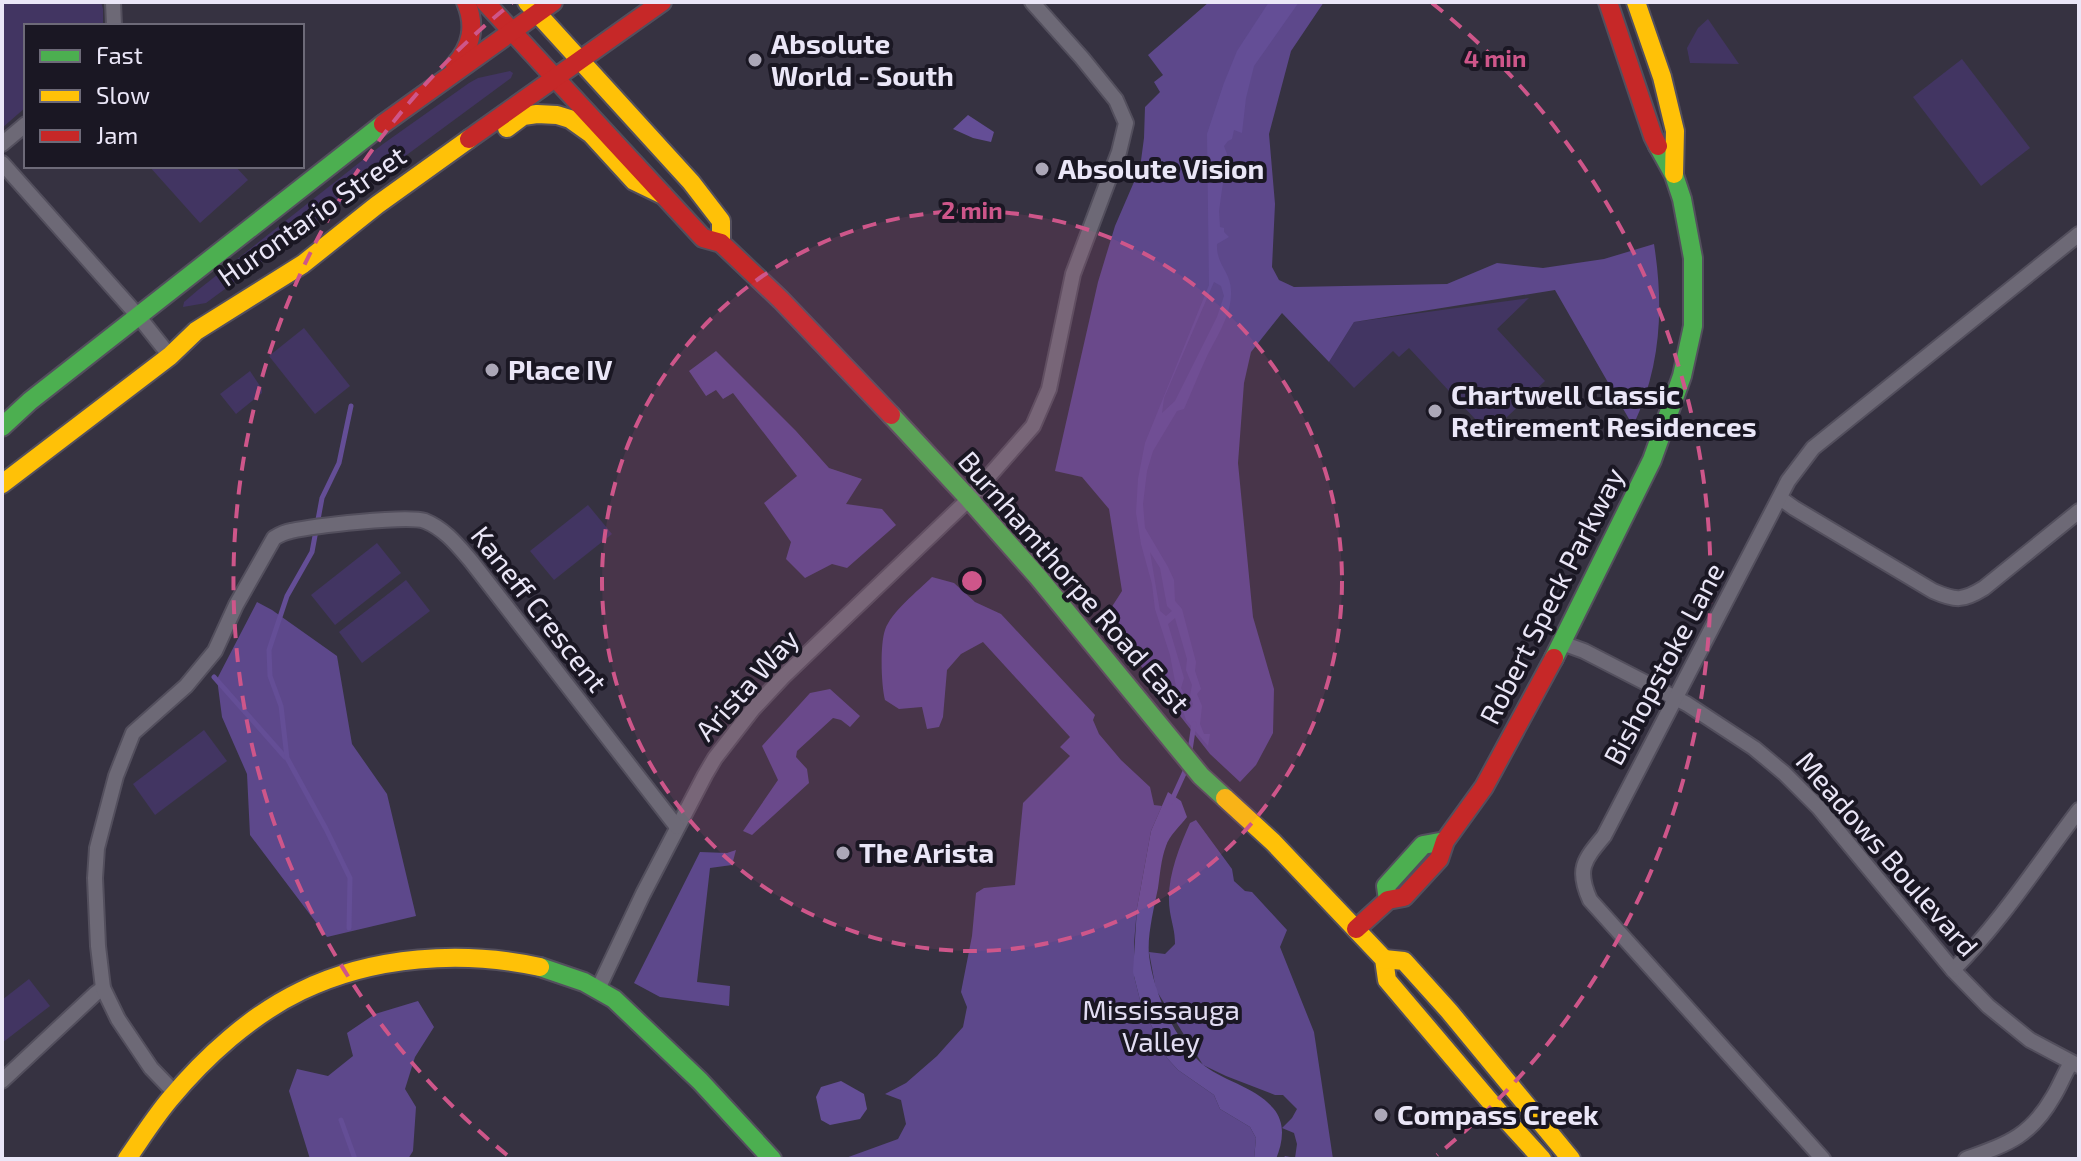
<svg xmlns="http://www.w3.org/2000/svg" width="2081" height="1161" viewBox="0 0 2081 1161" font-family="'Exo 2',sans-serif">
<rect width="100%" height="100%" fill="#363241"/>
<g fill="#423562">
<polygon points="2,2 101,2 103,9 103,26 26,26 26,107 2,128"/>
<polygon points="1708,19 1739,64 1690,63 1687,48 1698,28"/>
<polygon points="1962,59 2030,148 1981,186 1913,97"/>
<polygon points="510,71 513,73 511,78 206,303 183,307 184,302 198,290 383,144 469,83 478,78"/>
<polygon points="149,166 235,166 248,180 200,223"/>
<polygon points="1529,298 1497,329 1545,381 1489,434 1409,348 1399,357 1393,351 1354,388 1329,362 1354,322"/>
<polygon points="304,328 350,386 315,414 269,356"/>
<polygon points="250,371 262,389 262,393 236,414 220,394"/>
<polygon points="588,505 612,534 554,580 530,551"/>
<polygon points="377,543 401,573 335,625 311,595"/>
<polygon points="406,580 430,611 362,663 339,632"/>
<polygon points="204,730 227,761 155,815 133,784"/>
<polygon points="29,979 50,1006 2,1043 2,1000"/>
</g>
<g fill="#5d488b">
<path d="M1209,2H1324L1291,51L1269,134L1275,204L1272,267L1279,280L1294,287L1447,284L1497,263L1543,268L1604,259L1654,244C1664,308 1661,367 1633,426L1555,290L1354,322L1329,362L1282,313L1251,352L1244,383L1238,463L1253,617L1274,689L1273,733L1256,765L1240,782L1210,754L1104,619L1122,591L1109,509L1082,477L1055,471L1098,282L1115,226L1140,168L1144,138L1145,107L1160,92L1154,82L1163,75L1148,55Z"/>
<polygon points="716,351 796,431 829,468 862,479 846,504 882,509 896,525 847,568 832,564 805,578 786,559 791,542 764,503 797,476 733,393 723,399 716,390 706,396 689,371"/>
<path d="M932,577L954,583L975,602L1001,614L1095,715L1093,720L1099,734L1121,760L1150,787L1154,805L1162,806L1151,831L1137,908L1134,943V976L1141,1004L1167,1058L1178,1070L1214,1095L1220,1109L1250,1127L1256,1138L1254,1159H843L898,1139L906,1124L901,1100L885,1094L906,1083L937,1056L963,1027L967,1007L961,992L972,936L976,893L984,888L1015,885L1023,803L1070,756L1060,747L1070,737L983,642L961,654L947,670L943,717L939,727L927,729L922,707L899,709L885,700C881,685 880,644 885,630C891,612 918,591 932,577Z"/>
<polygon points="257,602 272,610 337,656 352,744 387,794 416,916 327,937 250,835 247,774 222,717 217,679"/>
<polygon points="830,689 860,716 850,727 841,720 833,718 797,751 796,757 807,769 809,783 752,835 743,831 778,780 762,746 810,693"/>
<path d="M1196,820L1232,869L1234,881L1245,891L1252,892L1287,930L1280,947L1314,1032L1333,1159H1283L1285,1156L1295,1158L1297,1144L1294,1133L1282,1128L1292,1118L1297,1109L1283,1095H1275L1226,1076L1203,1065L1156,990L1149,952L1165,954L1175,944C1175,931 1172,924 1170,912C1165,882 1178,850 1190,823Z"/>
<polygon points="736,850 732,865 710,868 697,982 730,986 729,1006 660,997 634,983 700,852 727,853"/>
<polygon points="418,1001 434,1027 415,1057 405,1089 416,1107 413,1151 408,1159 310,1159 289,1091 297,1069 328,1076 353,1056 347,1033 375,1014"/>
</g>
<g fill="#644e96" fill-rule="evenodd">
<path d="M1269,2H1299L1254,66L1246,98L1242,133L1234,130L1232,139L1228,141L1224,146L1227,154L1219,211L1220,227L1224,228V232L1229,237L1217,244C1216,265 1231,272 1231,291C1232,314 1217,336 1207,356C1199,373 1192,391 1184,409L1177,411L1153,451L1147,471L1143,504L1145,528L1168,567L1174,580L1175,601L1182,609L1196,662L1195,671L1201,689L1197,694L1202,706L1200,724L1204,734H1210L1208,746L1186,720L1177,692L1170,655L1155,609L1152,584L1141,544L1136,513L1138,479L1145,443L1209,285L1207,134L1224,83L1237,51ZM1214,282L1221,286L1224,296L1217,317L1175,401L1162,413L1164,398ZM1150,552L1160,568L1167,606L1172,611L1166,616L1160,611ZM1175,618L1187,659L1186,670L1192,685L1190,696L1193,704L1191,709L1181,688L1184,678L1168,624Z"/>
<polygon points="968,115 994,132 991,142 973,138 953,129"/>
<path d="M1168,792L1181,801L1187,817C1180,826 1169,836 1166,846C1161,859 1160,875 1158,888C1154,908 1147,936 1149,955C1153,991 1174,1038 1201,1063C1220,1080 1256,1087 1273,1108C1286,1123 1283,1142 1276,1159H1254L1256,1138L1250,1127L1220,1109L1214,1095L1178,1070L1167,1058L1141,1004L1133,972L1137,908L1151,831Z"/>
<polygon points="841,1081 864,1094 867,1109 860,1119 830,1125 821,1120 816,1097 821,1087"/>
</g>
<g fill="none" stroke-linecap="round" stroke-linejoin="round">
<g stroke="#644e96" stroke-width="5">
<polyline points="214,677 285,757"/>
<polyline points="1190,750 1194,724"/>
<polyline points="1171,802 1187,767"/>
<polyline points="349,928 350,878 326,829 287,758 281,706 270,676 269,650 287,596 312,552 322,498 339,463 351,406"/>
<polyline points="341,1120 355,1159"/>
</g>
<g stroke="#534f5d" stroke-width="18">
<g id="street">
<polyline points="113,2 114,26"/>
<polyline points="2,144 26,124"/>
<polyline points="2,163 139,317 170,356"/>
<path d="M1780,498L1794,508L1933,591C1956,601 1963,601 1984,588L2079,511"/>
<polyline points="1562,643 1584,651 1687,704 1754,748 1784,773 1819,808 1953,970 1988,1006 2030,1040 2079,1066"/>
<path d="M1953,970C2001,922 2038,864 2079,810"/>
<polyline points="598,989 643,894 705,775 715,758 753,709 783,677 969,499 1033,426 1049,389 1073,274 1119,152 1126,123 1116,100 1082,58 1032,2"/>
<polyline points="2,1081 95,994 103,988"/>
<path d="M175,1093L151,1068L118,1019L103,988L98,946L95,878L97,848L116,776L133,733L186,686L215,651L236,605L274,538C279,535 284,532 291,531C313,526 407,515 425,521C445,529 458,546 471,561L677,827"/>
<path d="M1823,1159L1590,900C1576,869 1584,860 1604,836L1788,481L1813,448L2079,234"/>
<path d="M1966,1159C2007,1144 2030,1137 2053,1097C2060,1086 2064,1074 2071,1063"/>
</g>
</g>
<g stroke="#534f5d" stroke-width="22">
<g id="fast">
<polyline points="891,415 969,499 1038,577 1201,776 1225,798"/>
<polyline points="2,427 30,401 383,124"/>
<polyline points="1554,658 1652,460 1682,376 1693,326 1693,258 1682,199 1674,175 1658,146"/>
<polyline points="1388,900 1386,886 1423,845 1445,841"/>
<polyline points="540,967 584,982 614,999 700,1081 772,1159"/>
</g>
</g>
<g stroke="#534f5d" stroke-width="22">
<g id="slow">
<polyline points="527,2 691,182 721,221 721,243"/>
<polyline points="1636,2 1662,77 1675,131 1674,174"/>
<polyline points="507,128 523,116 537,114 557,115 570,119 591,134 634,181 663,195"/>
<polyline points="2,484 170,356 196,331 303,264 377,205 469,139"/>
<polyline points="1225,798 1273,842 1384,959 1387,980 1499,1112 1542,1159"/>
<polyline points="1384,959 1404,961 1449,1011 1571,1159"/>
<path d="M127,1159C141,1139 154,1118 170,1099C205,1057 251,1015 301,991C373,956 462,950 540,967"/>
</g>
</g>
<g stroke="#534f5d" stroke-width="22">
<g id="jam">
<polyline points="485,2 703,238 721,243 781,300 891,415"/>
<polyline points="1608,2 1653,136 1658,146"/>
<path d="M455,65C472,46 476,26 466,2"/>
<polyline points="383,124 553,2"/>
<polyline points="469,139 662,2"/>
<polyline points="1356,929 1388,900 1404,897 1439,859 1445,841 1484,787 1554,658"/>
</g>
</g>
<use href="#street" stroke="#6d6976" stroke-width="14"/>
<use href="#fast" stroke="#4caf50" stroke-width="18"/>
<use href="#slow" stroke="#ffc107" stroke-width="18"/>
<use href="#jam" stroke="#c62828" stroke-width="18"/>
</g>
<circle cx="972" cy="581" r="370" fill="#ce568a" fill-opacity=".12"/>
<g fill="none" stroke="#ce568a" stroke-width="4" stroke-dasharray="14 10">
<circle cx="972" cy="581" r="370"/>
<path d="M507 1155A739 739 0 0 1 512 3M1432 3A739 739 0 0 1 1437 1155"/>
</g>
<g fill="#aba7b7" stroke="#1a1723" stroke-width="3">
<circle cx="755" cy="60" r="8"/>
<circle cx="1042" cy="169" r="8"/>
<circle cx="492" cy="370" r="8"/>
<circle cx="1435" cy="411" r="8"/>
<circle cx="843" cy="853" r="8"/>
<circle cx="1381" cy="1115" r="8"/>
</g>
<g text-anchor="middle" stroke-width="8" stroke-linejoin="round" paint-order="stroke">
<g font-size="28" font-weight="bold" fill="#eae6f7" stroke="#1a1723" text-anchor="start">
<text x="771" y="54">Absolute<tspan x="771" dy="32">World - South</tspan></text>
<text x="1058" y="179">Absolute Vision</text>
<text x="508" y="380">Place IV</text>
<text x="1451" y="405">Chartwell Classic<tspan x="1451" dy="32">Retirement Residences</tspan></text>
<text x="859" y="863">The Arista</text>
<text x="1397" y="1125">Compass Creek</text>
</g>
<g font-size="28" fill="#eae6f7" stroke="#1a1723">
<text transform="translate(312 216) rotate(-35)" y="10">Hurontario Street</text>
<text transform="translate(1074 582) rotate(49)" y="10">Burnhamthorpe Road East</text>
<text transform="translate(1552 596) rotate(-63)" y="10">Robert Speck Parkway</text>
<text transform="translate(539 609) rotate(52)" y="10">Kaneff Crescent</text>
<text transform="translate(1664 664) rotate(-62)" y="10">Bishopstoke Lane</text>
<text transform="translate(747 685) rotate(-48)" y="10">Arista Way</text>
<text transform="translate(1887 854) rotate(49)" y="10">Meadows Boulevard</text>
</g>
<g font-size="28" fill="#e2ddf3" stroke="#1a1723">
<text x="1161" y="1020">Mississauga<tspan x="1161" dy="32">Valley</tspan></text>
</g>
</g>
<circle cx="972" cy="581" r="12" fill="#ce568a" stroke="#1a1723" stroke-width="4"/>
<g font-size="24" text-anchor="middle" font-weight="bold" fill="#ce568a" stroke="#1a1723" stroke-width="8" stroke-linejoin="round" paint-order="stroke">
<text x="1495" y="67">4 min</text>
<text x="972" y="219">2 min</text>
</g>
<rect width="2081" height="1161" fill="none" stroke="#eae6f7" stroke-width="8"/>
<rect x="24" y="24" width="280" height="144" fill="#1a1723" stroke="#6d6a78" stroke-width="2"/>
<rect x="40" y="50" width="40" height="12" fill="#4caf50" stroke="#6d6a78" stroke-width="2"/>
<text x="96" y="64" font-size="24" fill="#eae6f7">Fast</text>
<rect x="40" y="90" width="40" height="12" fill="#ffc107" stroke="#6d6a78" stroke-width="2"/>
<text x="96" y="104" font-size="24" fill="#eae6f7">Slow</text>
<rect x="40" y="130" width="40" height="12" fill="#c62828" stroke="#6d6a78" stroke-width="2"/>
<text x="96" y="144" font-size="24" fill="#eae6f7">Jam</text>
</svg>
